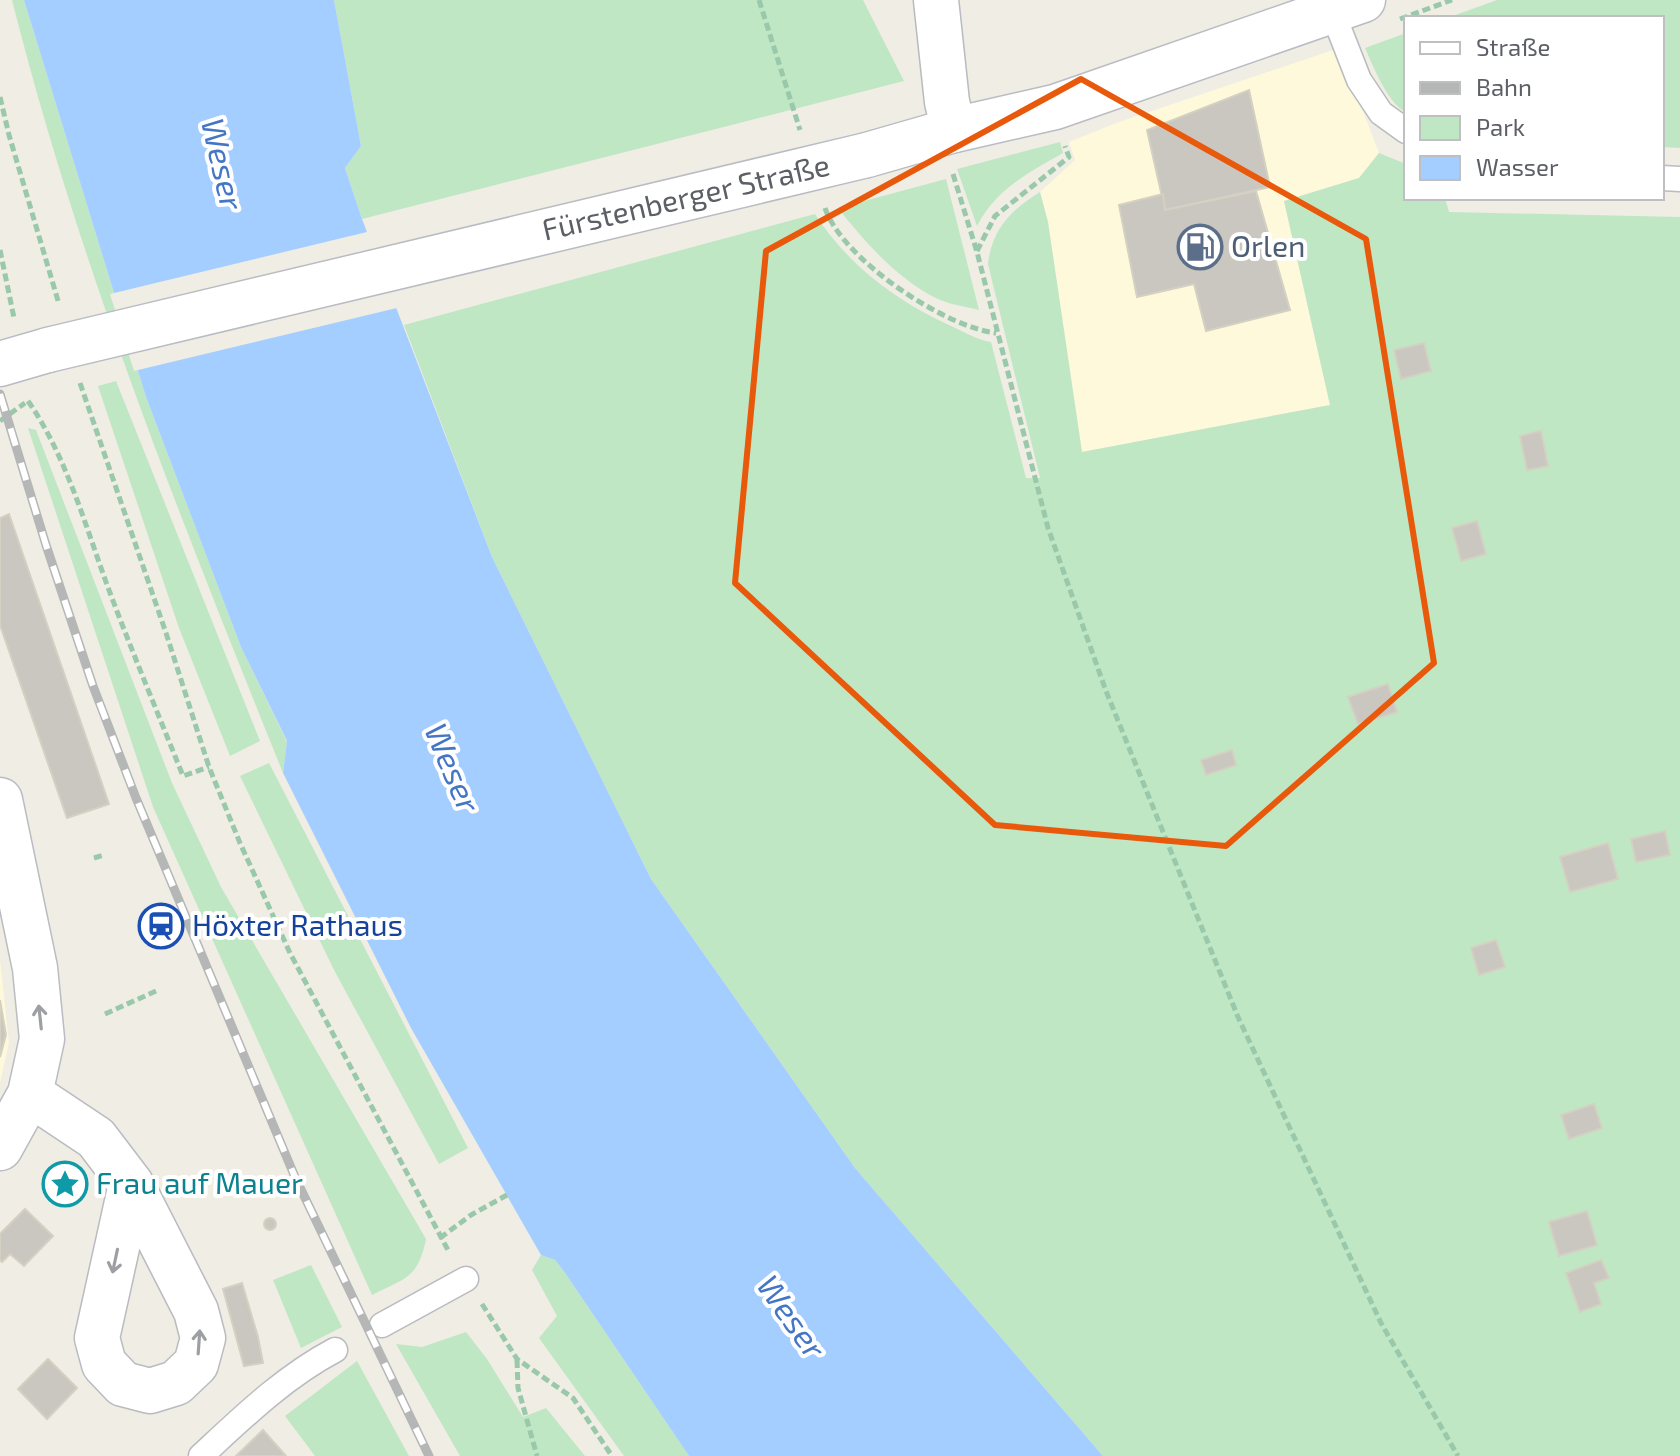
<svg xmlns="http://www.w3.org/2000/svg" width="1680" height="1456" viewBox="0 0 1680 1456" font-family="'Exo 2',sans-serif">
<rect width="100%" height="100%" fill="#efede4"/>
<g fill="#fef9da">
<polygon points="1339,48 1379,153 1359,178 1284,201 1330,405 1082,452 1048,222 1040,192 1075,160 1069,142 1116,123"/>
<polygon points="0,960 9,1043 0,1083"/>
</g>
<g fill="#c0e7c4">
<path d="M12,0H24L146,397L241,647L287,742L283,773C181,520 79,266 12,0Z"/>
<polygon points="334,0 863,0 904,81 362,219 345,168 361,146"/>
<polygon points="1497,0 1680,0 1680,148 1662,147 1662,18 1447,18"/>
<path d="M1406,33V112C1388,104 1373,66 1365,48Z"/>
<path d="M1060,142L1063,153C1028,173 996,189 977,226L957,169Z"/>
<path d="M1379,153L1406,164V198H1445L1449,212L1680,217V1456H1103L855,1168L651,879L492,557L404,325L815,214C848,265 896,301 951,326C964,332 978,340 991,342L1026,478H1040L988,264C992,229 1011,210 1040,192L1048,222L1082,452L1330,405L1284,201L1359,178Z"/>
<path d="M946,179L979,310C963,306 945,304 930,295C893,274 864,241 838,208Z"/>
<polygon points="116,381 260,741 230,756 179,628 98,386"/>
<path d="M28,428L36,430L172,783L221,887L426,1239C418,1279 405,1278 372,1295L153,807Z"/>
<polygon points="269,763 468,1148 439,1164 334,970 240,776"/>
<polygon points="541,1255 555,1260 563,1270 689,1456 624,1456 539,1338 557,1316 532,1270"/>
<polygon points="311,1265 342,1327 301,1348 273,1280"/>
<polygon points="466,1332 487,1359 523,1417 546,1408 585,1456 460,1456 396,1344 422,1347"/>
<polygon points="357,1361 409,1456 315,1456 285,1416"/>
</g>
<polygon fill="#a4ceff" points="24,0 334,0 361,146 345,168 362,219 492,557 651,879 855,1168 1103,1456 689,1456 563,1270 555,1260 541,1255 411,1028 283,773 287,741 241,647 146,397"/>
<polygon fill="#efede4" points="371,231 401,307 134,371 110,294"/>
<g fill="#cac7c1" stroke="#d4d0c2" stroke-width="2">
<polygon points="1249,90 1270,187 1165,210 1147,130"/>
<polygon points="1256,191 1290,310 1206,331 1194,284 1137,297 1119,205 1163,194 1165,210"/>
<polygon points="1424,343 1431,371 1401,379 1394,350"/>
<polygon points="1541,431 1548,466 1527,470 1520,436"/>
<polygon points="9,514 109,804 67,818 0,625 0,518"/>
<polygon points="1477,521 1486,554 1461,561 1452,528"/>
<polygon points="1388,684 1397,712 1358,724 1348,697"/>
<polygon points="1232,750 1236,765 1206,775 1201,760"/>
<polygon points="1665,831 1670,855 1636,862 1631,839"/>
<polygon points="1608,843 1618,879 1570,892 1560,857"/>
<polygon points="1496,940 1505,967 1479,975 1471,948"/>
<polygon points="0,1000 6,1035 0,1057"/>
<polygon points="1594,1104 1602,1128 1569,1139 1561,1115"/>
<polygon points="25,1209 53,1236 24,1266 10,1254 2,1262 0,1260 0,1234"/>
<polygon points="1587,1211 1597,1245 1559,1256 1549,1222"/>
<circle cx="270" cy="1224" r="6"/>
<polygon points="1601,1260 1609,1278 1594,1283 1601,1304 1580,1312 1566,1273"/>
<polygon points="242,1283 258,1337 263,1363 244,1366 223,1289"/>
<polygon points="48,1359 77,1388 47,1419 18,1389"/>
<polygon points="263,1430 286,1456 236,1456"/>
</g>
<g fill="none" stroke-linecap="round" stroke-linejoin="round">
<g stroke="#b9bbc0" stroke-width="27">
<g id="service">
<polyline points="1332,11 1359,80 1381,113 1406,131"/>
<polyline points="1662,178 1680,179"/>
<polyline points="382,1325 466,1279"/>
<path d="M201,1456C243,1417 284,1377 335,1350"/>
</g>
</g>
<g stroke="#b9bbc0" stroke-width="47">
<g id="minor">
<polyline points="936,0 947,102 954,130"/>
<polyline points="30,1094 96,1138 131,1184 196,1311 203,1338 196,1364 176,1383 150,1391 123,1384 104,1364 97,1338 131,1184"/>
</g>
</g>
<g stroke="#b9bcc2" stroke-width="47">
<g id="secondary">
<polyline points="867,155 954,130 1055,107 1363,0"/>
<polyline points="0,364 48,350"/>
<polyline points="0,800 35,968 42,1039 30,1094 0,1148"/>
</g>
</g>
<g stroke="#99c8ab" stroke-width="5" stroke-dasharray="8 4" stroke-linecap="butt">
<polyline points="759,0 800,130"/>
<polyline points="1400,19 1452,0"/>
<polyline points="0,97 9,135 59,304"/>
<polyline points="953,174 977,252 1048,528 1106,691 1238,1017 1381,1323 1458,1456"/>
<path d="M825,208C842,259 944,327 996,333"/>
<polyline points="0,250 14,318"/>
<polyline points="977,251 995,216 1069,157 1065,146"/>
<polyline points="80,383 166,633 209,767 240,843 290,953 449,1252"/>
<path d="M28,401C65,454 84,521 106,582C130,647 157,711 183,776L209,767"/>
<polyline points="0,421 25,403"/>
<polyline points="94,858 104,855"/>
<polyline points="105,1014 156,991"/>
<polyline points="440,1238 471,1215 507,1195"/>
<polyline points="482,1304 517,1359 573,1398 612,1456"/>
<polyline points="517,1360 518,1388 537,1456"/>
</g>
<use href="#service" stroke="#fff" stroke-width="24"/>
<use href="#minor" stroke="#fff" stroke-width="44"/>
<use href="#secondary" stroke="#fff" stroke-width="44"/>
<g stroke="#b5b6b6" stroke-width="9">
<polyline id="rail" points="0,394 46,545 93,686 136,798 295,1177 429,1456"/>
</g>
<use href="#rail" stroke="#fff" stroke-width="6" stroke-dasharray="18" stroke-linecap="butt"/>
<g stroke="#b9bcc2" stroke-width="47" stroke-linecap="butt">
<polyline id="secondary-bridge" points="48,350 867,155"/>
</g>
<use href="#secondary-bridge" stroke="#fff" stroke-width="44"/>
</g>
<defs><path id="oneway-shaft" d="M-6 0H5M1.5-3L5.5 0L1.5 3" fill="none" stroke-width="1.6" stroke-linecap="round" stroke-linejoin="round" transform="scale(2)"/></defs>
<g stroke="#9d9fa3">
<use href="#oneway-shaft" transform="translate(40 1017) rotate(-96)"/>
<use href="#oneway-shaft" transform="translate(115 1261) rotate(102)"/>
<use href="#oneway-shaft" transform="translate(199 1342) rotate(-86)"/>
</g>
<path fill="none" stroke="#e8590c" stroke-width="6" stroke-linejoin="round" d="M1081,79L1366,239L1434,663L1226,846L995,825L735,583L766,251Z"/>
<defs>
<g id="fuel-ring" transform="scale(2.3)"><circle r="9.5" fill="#fff" stroke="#5c6f8a" stroke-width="1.5"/><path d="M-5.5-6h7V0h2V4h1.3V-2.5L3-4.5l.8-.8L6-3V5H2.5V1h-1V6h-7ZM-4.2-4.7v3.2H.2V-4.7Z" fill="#5c6f8a"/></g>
<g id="station-ring" transform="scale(2.3)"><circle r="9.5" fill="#fff" stroke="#1a4fb4" stroke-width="1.5"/><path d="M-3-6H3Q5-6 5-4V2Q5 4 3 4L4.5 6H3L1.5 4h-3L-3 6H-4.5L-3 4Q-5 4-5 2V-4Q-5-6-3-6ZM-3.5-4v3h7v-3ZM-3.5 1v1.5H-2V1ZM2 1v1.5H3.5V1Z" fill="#1a4fb4"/></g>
<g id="sight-ring" transform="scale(2.3)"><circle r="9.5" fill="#fff" stroke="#0f9aa8" stroke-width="1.5"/><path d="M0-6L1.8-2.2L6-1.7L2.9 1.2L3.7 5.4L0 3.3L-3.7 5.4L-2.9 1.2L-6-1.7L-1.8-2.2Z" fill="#0f9aa8"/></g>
</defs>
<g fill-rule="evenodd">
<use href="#fuel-ring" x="1200" y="247"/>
<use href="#station-ring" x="161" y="926"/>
<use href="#sight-ring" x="65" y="1184"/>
</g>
<g text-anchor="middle" stroke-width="8" stroke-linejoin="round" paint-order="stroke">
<g font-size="30" fill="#5c5f65" stroke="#fff">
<text transform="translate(686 198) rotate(-13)" y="10">Fürstenberger Straße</text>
</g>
<g font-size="30" fill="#4e5e75" stroke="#fff" text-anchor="start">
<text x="1231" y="257">Orlen</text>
</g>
<g font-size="30" fill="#164399" stroke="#fff" text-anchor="start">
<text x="192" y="936">Höxter Rathaus</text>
</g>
<g font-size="30" fill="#0d838f" stroke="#fff" text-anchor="start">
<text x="96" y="1194">Frau auf Mauer</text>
</g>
<g font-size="32" font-style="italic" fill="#4476c5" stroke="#fff">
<text transform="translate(222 164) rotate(77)" y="11">Weser</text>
<text transform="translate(452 768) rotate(67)" y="11">Weser</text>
<text transform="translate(791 1317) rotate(55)" y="11">Weser</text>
</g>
</g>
<rect x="1404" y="16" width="260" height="184" fill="#ffffff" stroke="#bebfc1" stroke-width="2"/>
<rect x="1420" y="42" width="40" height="12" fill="#ffffff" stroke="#bebfc1" stroke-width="2"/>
<text x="1476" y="56" font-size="24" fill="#5c5f65">Straße</text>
<rect x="1420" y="82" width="40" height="12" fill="#b5b6b6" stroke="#bebfc1" stroke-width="2"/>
<text x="1476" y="96" font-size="24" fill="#5c5f65">Bahn</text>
<rect x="1420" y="116" width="40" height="24" fill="#c0e7c4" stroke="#bebfc1" stroke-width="2"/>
<text x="1476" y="136" font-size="24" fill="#5c5f65">Park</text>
<rect x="1420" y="156" width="40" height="24" fill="#a4ceff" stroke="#bebfc1" stroke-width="2"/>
<text x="1476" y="176" font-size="24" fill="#5c5f65">Wasser</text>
</svg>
